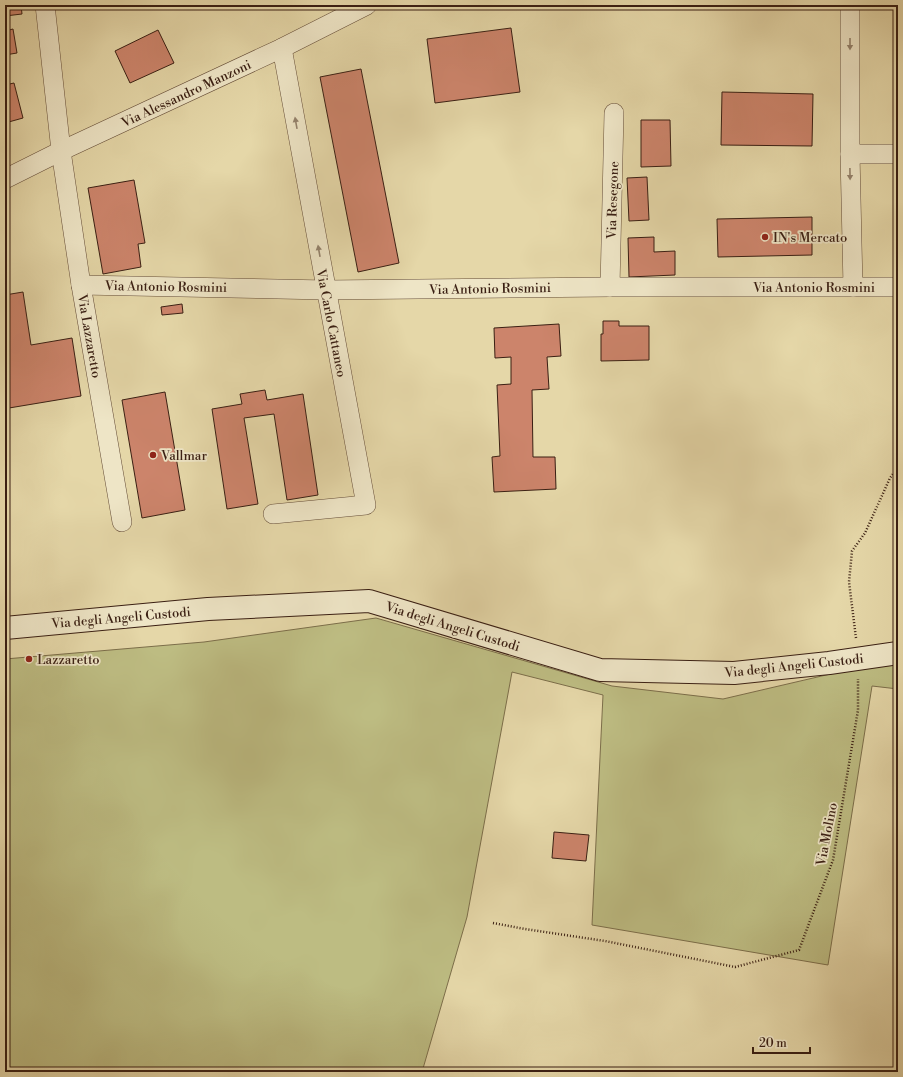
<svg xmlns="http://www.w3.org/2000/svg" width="903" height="1077" viewBox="0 0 903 1077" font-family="'Libre Bodoni',serif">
<rect width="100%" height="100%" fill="#e5d7a8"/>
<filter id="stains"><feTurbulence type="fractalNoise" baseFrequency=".005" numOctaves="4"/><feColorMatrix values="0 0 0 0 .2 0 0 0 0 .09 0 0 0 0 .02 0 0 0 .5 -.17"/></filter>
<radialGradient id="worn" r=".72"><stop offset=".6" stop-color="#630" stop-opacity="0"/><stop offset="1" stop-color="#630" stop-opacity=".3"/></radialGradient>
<polygon fill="#bdbc82" stroke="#7c6e4a" points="376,618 612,686 723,699 869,665 898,663 898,689 872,686 828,965 592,925 603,695 512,672 467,917 422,1072 5,1072 5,659 204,642"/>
<g fill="#cc846b" stroke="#3a1f13">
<polygon points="5,5 21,5 22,14 5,16"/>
<polygon points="511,28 520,92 435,103 427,39"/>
<polygon points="13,29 17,53 5,55 5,31"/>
<polygon points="158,30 174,63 130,83 115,51"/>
<polygon points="361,69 399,263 358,272 320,77"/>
<polygon points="14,83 23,118 5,123 5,85"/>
<polygon points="722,92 813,94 812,146 721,145"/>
<polygon points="641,120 670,120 671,166 641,167"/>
<polygon points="647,177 649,220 629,221 627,178"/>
<polygon points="134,180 145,243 138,244 141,267 103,274 88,188"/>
<polygon points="812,217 812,255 718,257 717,219"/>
<polygon points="654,237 654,252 675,251 675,275 629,277 628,238"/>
<polygon points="23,292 31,345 72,338 81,396 9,408 5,382 5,295"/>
<polygon points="182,304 183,313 162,315 161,307"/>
<polygon points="603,321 619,321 619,326 649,326 649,360 601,361 601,334 603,334"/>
<polygon points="559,324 561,356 547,357 549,389 532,390 533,457 555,457 556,489 494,492 492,457 500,456 497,385 511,384 511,357 495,358 494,328"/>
<polygon points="265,390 267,400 303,394 318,495 287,500 274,414 244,418 258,504 227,509 212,409 242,404 240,394"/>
<polygon points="165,392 185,510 142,518 122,400"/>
<polygon points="554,832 589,835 586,861 552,858"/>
</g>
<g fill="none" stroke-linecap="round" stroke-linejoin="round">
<g stroke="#654d38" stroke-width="20">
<g id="street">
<polyline points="45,5 61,151 81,285 122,522"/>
<polyline points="850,5 850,154 853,287"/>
<polyline points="850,154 898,154"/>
<polyline points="5,179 61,151 282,48 367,5"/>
<polyline points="81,285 326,290 610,287 898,287"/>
<polyline points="610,287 614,113"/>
<polyline points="273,514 366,505 282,48"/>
</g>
</g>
<g stroke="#3a1f13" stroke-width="24">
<polyline id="secondary" points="5,628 208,609 369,601 600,670 734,673 829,663 898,653"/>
</g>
<g stroke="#3a1f13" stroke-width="2.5" stroke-dasharray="1 2" stroke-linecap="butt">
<polyline points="856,638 849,582 852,551 865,533 890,478 898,467"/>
<polyline points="493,923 525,929 605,941 735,967 799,950 833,860 858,710 858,679"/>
</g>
<use href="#street" stroke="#eee5c6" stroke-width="19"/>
<use href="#secondary" stroke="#eee5c6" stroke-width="22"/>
</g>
<defs><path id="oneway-solid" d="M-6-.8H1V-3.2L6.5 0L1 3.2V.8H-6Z"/></defs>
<g fill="#94826c">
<use href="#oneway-solid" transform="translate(850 44) rotate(90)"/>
<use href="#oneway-solid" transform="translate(296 123) rotate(-100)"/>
<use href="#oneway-solid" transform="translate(850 174) rotate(89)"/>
<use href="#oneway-solid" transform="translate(319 251) rotate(-100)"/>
</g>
<g fill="#8f2418" stroke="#eee5c6" stroke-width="1.5">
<circle cx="765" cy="237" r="4"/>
<circle cx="153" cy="455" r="4"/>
<circle cx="29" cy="659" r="4"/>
</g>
<g text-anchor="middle" stroke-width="3.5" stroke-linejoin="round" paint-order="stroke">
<g font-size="13" fill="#3a1f13" stroke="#eee5c6">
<text transform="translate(186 93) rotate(-25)" y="5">Via Alessandro Manzoni</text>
<text transform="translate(612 200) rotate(-88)" y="5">Via Resegone</text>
<text transform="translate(166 286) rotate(1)" y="5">Via Antonio Rosmini</text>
<text x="814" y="292">Via Antonio Rosmini</text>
<text transform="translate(490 288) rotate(-1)" y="5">Via Antonio Rosmini</text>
<text transform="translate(332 323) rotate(79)" y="5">Via Carlo Cattaneo</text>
<text transform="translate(90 336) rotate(80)" y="5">Via Lazzaretto</text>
<text transform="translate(121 617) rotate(-5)" y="5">Via degli Angeli Custodi</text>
<text transform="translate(453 626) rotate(17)" y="5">Via degli Angeli Custodi</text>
<text transform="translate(794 665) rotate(-6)" y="5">Via degli Angeli Custodi</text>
<text transform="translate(826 834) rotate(-79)" y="5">Via Molino</text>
</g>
<g font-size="13" fill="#3a1f13" stroke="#eee5c6" text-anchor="start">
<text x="773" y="242">IN's Mercato</text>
<text x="161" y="460">Vallmar</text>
<text x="37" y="664">Lazzaretto</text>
</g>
</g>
<rect width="903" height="1077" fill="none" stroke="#e5d7a8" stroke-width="20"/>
<rect x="6" y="6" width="891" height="1065" fill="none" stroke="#3a1f13" stroke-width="2"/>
<rect x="10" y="10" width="883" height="1057" fill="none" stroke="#3a1f13"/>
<path d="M753 1047v6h57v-6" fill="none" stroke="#3a1f13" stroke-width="2"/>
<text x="759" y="1047" font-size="12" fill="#3a1f13" stroke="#eee5c6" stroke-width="3" paint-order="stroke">20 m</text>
<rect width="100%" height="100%" filter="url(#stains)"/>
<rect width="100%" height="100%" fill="url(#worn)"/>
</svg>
